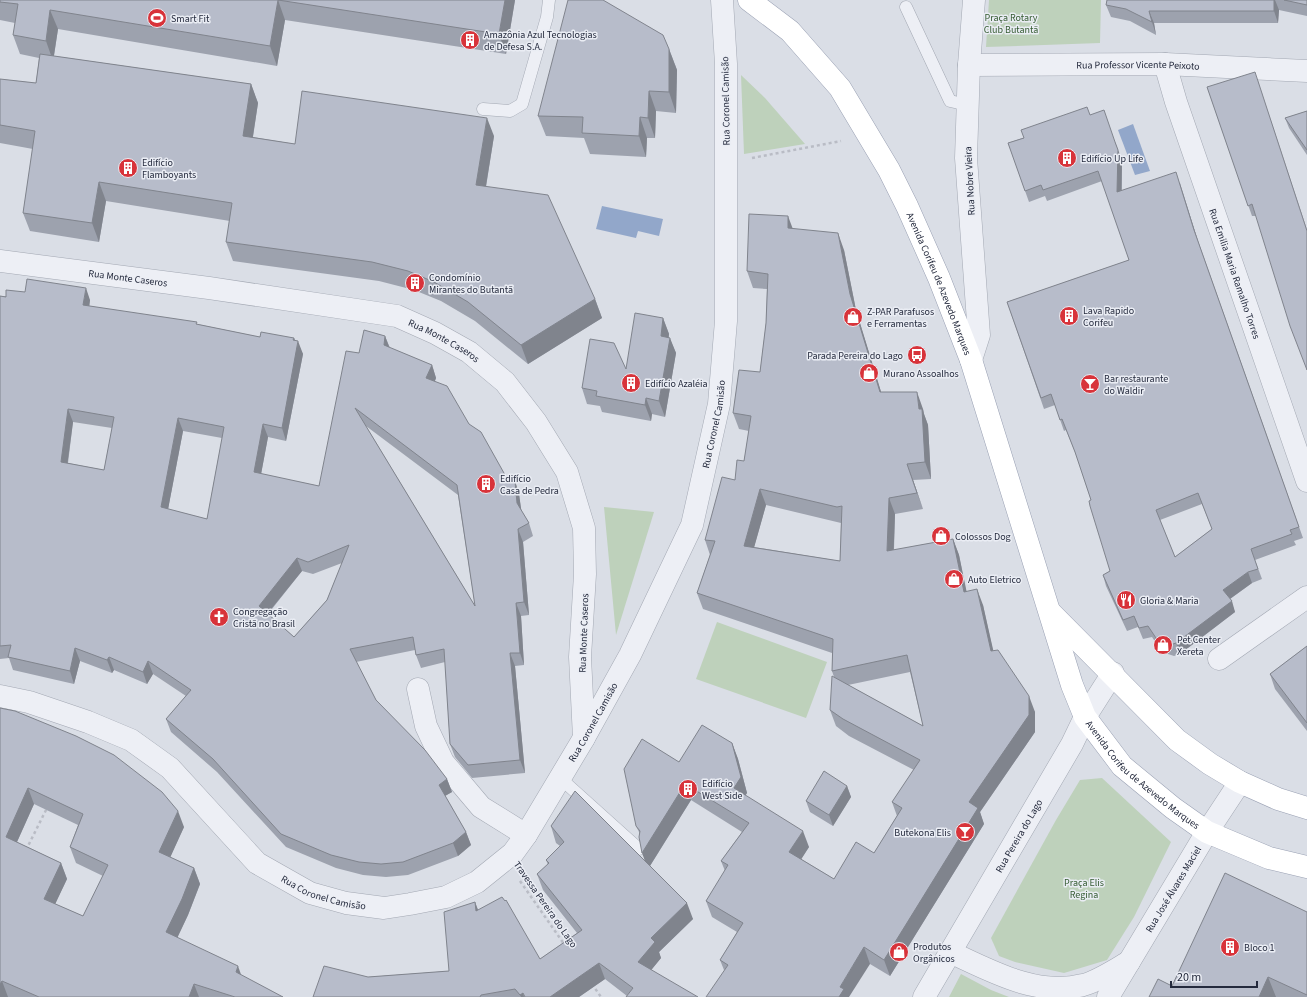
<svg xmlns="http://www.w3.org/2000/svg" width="1307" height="997" viewBox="0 0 1307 997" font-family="'Source Sans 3',sans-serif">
<rect width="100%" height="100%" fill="#dadee6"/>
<g fill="#bed1bb">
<polygon points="989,0 1101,0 1100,43 986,47"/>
<polygon points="741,75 765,98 805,144 744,154"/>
<polygon points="604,507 654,512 616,635"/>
<polygon points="717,622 827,662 806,718 696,679"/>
<polygon points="1102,778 1171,842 1134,917 1107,960 1064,973 1015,962 999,956 991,938 1056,820 1080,780"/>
<polygon points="961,974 991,990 1009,997 949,997"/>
</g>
<g fill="#92a7ca">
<polygon points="1133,124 1150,171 1135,175 1118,130"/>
<polygon points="602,206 663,219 659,236 638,231 636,238 596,229"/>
</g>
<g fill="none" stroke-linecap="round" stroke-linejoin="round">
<g stroke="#a3a8b3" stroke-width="13">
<g id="lane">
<polyline points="906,7 950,101 968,105"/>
<polyline points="483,109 510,111 522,104 547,17 549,0"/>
<polyline points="560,778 639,849"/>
</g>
</g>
<g stroke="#a3a8b3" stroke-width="23">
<g id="street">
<path id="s1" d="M1165,64L1176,102L1307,481"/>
<path id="s2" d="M969,65L1165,64L1307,71"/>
<path id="s3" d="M0,261L209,288L397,316L435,333L469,352L505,382L536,422L567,472L584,528L585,574L580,657L584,738"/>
<polyline points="971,360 979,335 966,158 969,65 974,0"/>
<polyline points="1219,659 1307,597"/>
<polyline points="418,689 426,726 443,762 481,807 526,835"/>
<path id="s4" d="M0,696L29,702L88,722L131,740L170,768L257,863L310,893L346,903L384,908L410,904L446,897L477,882L513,853L526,835L584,738L630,655L692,525L719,404L726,321V64L722,0"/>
<path d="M950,952C991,971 1037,997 1083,985C1097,982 1116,969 1129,962"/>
<path id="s5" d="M924,997L1072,744L1085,717L1113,673"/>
<path id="s6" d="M1108,997L1207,832L1240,782"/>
</g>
</g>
<g stroke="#99a0b3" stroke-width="23">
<g id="primary">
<path id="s7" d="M749,0L790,31L840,88L889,170L907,206L939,278L971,360L1072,685L1085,717L1122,766L1173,808L1207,832L1269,858L1307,867"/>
<polyline points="1051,613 1177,740 1210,764 1240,782 1278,799 1307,808"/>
</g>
</g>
<g stroke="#b9bcc5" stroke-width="2.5" stroke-dasharray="3 3" stroke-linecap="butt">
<polyline points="752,158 841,141"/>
<polyline points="26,850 47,808"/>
<polyline points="520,881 564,944"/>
<polyline points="592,984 601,997"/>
</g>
<use href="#lane" stroke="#edeff5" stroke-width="12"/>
<use href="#street" stroke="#edeff5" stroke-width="22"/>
<use href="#primary" stroke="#fff" stroke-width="22"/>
</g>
<g fill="#9da2ae" fill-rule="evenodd">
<polygon points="0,0 515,0 506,54 285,20 277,66 58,29 54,56 251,84 258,103 253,137 295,144 494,136 486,187 595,299 602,318 528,364 475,321 441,301 414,290 379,281 233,261 226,242 230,221 106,201 99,242 30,231 23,213 33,149 0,143 0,79 36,83 39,58 20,54 13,35 15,23 0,20"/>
<polygon points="1107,0 1307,0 1307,16 1279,10 1278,23 1154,23 1156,35 1130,21 1111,17 1106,5"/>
<polygon points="669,49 677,70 676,113 656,111 655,138 647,138 646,157 590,154 584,138 546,136 538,116"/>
<polygon points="1259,83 1255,216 1252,216 1207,87"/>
<polygon points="1307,111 1307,155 1289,128 1285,118"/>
<path d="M1090,115L1119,152L1122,161V191L1180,183L1198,241L1303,538L1294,541L1296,545L1255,560L1262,579L1252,583L1230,599L1235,612L1180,654L1174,656L1162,652L1152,637L1143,639L1138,627L1127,631L1106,586L1103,575L1110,571L1091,500L1077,457L1066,430L1064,431L1055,405L1044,409L1007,302L1129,260L1102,181L1047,201L1045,196L1029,202L1008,143ZM1202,504L1212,529L1175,557L1160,520Z"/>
<path d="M793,228L844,250L856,310L881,392L923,409L924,414L928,425L931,479L913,480L923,509L895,514L894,550L953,539L959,555L966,591L983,605L993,651L1035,712V732L980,812L984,824L890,976L870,964L724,970L720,960L737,932L712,917L706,901L725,871L721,861L742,832L691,800L650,866L693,919L659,952L661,958L651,970L627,996L605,979L579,997H313L368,977L449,971L475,902L478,910L540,959L577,933L543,890L537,874L548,865L546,860L560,846L556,843L551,826L645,861L640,834L636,826L679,762L732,743L738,759L747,793L745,795L809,847L801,859L834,879L874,853L897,816L892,802L914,770L849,736L836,726L830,710L834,677L832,671V653L703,609L697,593L710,555L705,540L744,461L749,431L739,429L733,413L760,372L766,323L767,289L753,288L747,271ZM766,505L841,523L840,561L754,547ZM910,672L923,726L848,685Z"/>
<path d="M0,296L90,300L89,306L197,324L260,337L294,338L303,354L286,441L268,437L261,474L319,486L359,353L385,336L390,348L432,365L436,378L435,381L469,424L509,482L515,481L519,494L521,510L529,523L533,536L523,542L529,615L521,616L524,665L515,666L525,773L472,778L455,757L450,744L445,662L421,668L416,655L415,650L356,662L376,700L447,779L452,792L445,796L466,832L471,845L458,856L408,875L386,877L363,875L336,868L286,847L217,772L171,732L166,719L186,696L153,674L147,684L114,670L112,673L80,661L74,684L13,670L9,658L0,659ZM73,422L112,428L104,470L68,463ZM366,426L458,495L475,606ZM183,431L222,438L207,519L168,509ZM342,563L327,600L294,637L268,614L302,571L313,574Z"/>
<polygon points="663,318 669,334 669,337 676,353 665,417 652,414 651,421 602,412 600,406 587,404 582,388 626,369"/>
<polygon points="1307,646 1307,731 1275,689 1270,674"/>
<path d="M0,708L184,827L170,857L194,868L200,884L188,915L177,938L242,976L283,997H0ZM34,804L78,825L70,847L76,863L103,876L83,916L55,904L67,879L61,863L17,842Z"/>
<polygon points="847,786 851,797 833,826 810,812 806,801"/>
<polygon points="1307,912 1307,997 1149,997 1172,986"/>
</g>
<g fill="#80848d">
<polygon points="278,0 285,20 277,66 270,46"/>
<polygon points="505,0 515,0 506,54 499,34"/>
<polygon points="1274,0 1275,0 1279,10 1278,23 1274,11"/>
<polygon points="50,10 58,29 53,61 46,41"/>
<polygon points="1149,11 1154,23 1156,35 1152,22"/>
<polygon points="669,49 677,70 676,113 669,92"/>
<polygon points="1255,72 1307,230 1307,231"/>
<polygon points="251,84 258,103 250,155 243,136"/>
<polygon points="649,91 656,111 655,138 648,118"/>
<polygon points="640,117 647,138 646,157 639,136"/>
<polygon points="487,118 494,136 483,204 476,185"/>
<polygon points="1115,142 1122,161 1121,203 1117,192"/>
<polygon points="1176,172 1198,241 1303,538 1194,230"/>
<polygon points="99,182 106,201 99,242 92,223"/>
<polygon points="788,216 794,232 788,228"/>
<polygon points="838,233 844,250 856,310 886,408 880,392 850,294"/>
<polygon points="86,288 90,300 88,317 83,305"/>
<polygon points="595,299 602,318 528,364 521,345"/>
<polygon points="663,318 669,334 666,352 661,336"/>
<polygon points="385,336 390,349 384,345"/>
<polygon points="294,338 297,348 298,341 303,354 286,441 282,428"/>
<polygon points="670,338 676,353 665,417 659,401"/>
<polygon points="432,365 436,378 431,390 426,378"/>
<polygon points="917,392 923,409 924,414 928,425 931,479 925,462"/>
<polygon points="646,398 652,414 651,421 645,405"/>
<polygon points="68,409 73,422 66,474 61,462"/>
<polygon points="178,418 183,431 166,520 161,507"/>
<polygon points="263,424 268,437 259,485 254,472"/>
<polygon points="907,464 913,480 923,509 917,493"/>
<polygon points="515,481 519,494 522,515 517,503"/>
<polygon points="760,489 766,505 750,562 744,546"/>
<polygon points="889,498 895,514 893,567 887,551"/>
<polygon points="518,529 523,542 529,615 524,602"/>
<polygon points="953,539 959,555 970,608 964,592"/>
<polygon points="297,558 302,571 263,619 259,606"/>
<polygon points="1248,572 1252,583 1227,601 1223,590"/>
<polygon points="977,589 983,605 997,667 991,651"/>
<polygon points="1232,601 1235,612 1180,654 1176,643"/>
<polygon points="516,603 521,616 524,665 520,653"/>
<polygon points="75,648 80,661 74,684 70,671"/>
<polygon points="510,653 515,666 525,773 520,760"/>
<polygon points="109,657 114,670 112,673 107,660"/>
<polygon points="148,661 153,674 147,684 143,672"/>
<polygon points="1029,696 1035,712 1035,732 980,812 984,824 890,976 884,960 969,802"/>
<polygon points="732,743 738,759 747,793 740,804 734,788"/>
<polygon points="447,779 452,792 443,797 439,785"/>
<polygon points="685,784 691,800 648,869 642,853"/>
<polygon points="847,786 851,797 833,826 829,815"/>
<polygon points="28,788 34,804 12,853 6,837"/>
<polygon points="178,811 184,827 165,869 159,852"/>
<polygon points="803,831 809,847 795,869 789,852"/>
<polygon points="466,832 471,845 458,856 453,843"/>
<polygon points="61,863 67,879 50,915 44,899"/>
<polygon points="194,868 200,884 188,915 172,949 166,932"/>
<polygon points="475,902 481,918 476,911"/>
<polygon points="687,903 693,919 659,952 661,958 644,979 638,962 651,938"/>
<polygon points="864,947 870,964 849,997 839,997 840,987"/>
<polygon points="599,963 605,979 579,997 550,997"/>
<polygon points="238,966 244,983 236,972"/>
<polygon points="1268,977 1276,997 1259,997"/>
<polygon points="2,981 8,997 0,997 0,984"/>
<polygon points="194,984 199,997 189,997"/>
<polygon points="523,993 524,997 521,997 520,995"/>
</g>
<g fill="#b7bcca" stroke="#80848d" fill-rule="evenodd">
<polygon points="0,0 505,0 499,34 278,0 270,46 50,10 46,41 13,35 18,4 0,2"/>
<polygon points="568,0 603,0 663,35 669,49 669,92 649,91 648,118 640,117 639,136 582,133 583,117 538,116"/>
<polygon points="1107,0 1274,0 1274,11 1149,11 1152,22 1126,9 1106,5"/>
<polygon points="1284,0 1307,0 1307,5"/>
<polygon points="40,54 251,84 243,136 295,144 302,91 487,118 476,185 548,195 595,299 521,345 468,302 434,282 408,271 372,262 226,242 232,203 99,182 92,223 23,213 35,131 0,125 0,79 36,83"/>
<polygon points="1255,72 1307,231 1307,370 1290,326 1252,204 1248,206 1207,87"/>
<path d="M1087,107L1090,115L1104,110L1115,142L1118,150L1117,192L1176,172L1194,230L1299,527L1290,530L1292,534L1251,549L1258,569L1248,572L1223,590L1232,601L1176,643L1170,645L1158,641L1148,626L1139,628L1134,616L1123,620L1103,575L1110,571L1090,506L1089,501L1091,500L1075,452L1062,419L1060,420L1051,394L1041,398L1007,302L1129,260L1098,171L1043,190L1041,185L1025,191L1008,143L1024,138L1021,130ZM1198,493L1212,529L1175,557L1156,510Z"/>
<polygon points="1307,111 1307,150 1285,118"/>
<path d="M749,214L788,216V228L838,233L850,294L880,392H917L919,409H922L925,462L907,464L917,493L889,498L887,551L953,539L964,592L977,589L991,651L998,650L1029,696V715L969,802L978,808L884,960L864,947L840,987L844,989L839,997H706L728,965L720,960L743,923L706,901L728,865L721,861L749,823L685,784L642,853L639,837L640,831L636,826L624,769L642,739L679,762L702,725L732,743L741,777L734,788L803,831L789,852L834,879L856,842L874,853L902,808L892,802L920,760L843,719L830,710L832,676L923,726L907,655L832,671L833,639L697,593L715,541L705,540L722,477L735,480L737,460L744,461L751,416L733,413L739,370L760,372L766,323L768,274L747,271ZM760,489L837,507L842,506L840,561L744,546Z"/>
<path d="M27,279L86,288L83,305L197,322L196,324L260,337L261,332L294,338L293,340L298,341L282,428L263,424L254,472L319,486L346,351L359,353L364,330L385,336L384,345L432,365L426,378L447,386L469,424L481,432L509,482L515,481L517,503L529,523L518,529L524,602L516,603L520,653H510L520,760L468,765L450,744L444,649L416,655L413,637L350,649L376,700L425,750L447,779L439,785L466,832L453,843L403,862L381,864L359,862L331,855L281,834L213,759L166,719L191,690L148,661L143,672L109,657L107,660L75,648L70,671L8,657L11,645L0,646V296L6,297V290L25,292ZM355,408L457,485L475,606ZM68,409L114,417L104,470L61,462ZM178,418L224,427L207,519L161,507ZM349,545L327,600L294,637L259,606L297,558L308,562Z"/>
<polygon points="635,313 663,318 661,336 670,338 659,401 646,398 645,405 596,396 597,391 582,388 590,339 614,343 626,369"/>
<polygon points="1307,646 1307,723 1270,674"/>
<path d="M0,708L15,711L76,736L114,755L162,792L178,811L159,852L194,868L182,899L166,932L238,966L236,972L283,997H235L194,984L189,997H39L2,981L0,984ZM28,788L83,814L70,847L108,865L83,916L44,899L61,863L6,837Z"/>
<polygon points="824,771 847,786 829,815 806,801"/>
<polygon points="575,791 687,903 651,938 655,942 638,962 698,997 626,997 633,988 599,963 550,997 525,997 523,993 520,995 515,989 481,995 480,997 313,997 324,966 368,977 449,971 444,912 475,902 476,911 502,897 505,901 506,900 540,959 582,930 537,874 549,863 546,860 564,842 551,826"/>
<polygon points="1225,873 1307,912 1307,995 1268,977 1259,997 1149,997 1158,979 1172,986"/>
</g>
<defs>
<g id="stadium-disc" transform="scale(1)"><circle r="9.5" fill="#d8333a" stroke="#eaedf4"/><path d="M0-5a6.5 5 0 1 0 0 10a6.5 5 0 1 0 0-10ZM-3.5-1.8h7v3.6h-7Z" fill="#fff"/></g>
<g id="building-disc" transform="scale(1)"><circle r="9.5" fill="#d8333a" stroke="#eaedf4"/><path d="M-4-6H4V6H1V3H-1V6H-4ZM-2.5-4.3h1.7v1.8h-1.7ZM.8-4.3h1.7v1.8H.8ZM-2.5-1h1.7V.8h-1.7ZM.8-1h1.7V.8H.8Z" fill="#fff"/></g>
<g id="shop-disc" transform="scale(1)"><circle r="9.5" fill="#d8333a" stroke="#eaedf4"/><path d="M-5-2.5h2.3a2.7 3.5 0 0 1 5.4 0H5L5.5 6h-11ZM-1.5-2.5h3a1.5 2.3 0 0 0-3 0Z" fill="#fff"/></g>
<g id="bus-disc" transform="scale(1)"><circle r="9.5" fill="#d8333a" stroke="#eaedf4"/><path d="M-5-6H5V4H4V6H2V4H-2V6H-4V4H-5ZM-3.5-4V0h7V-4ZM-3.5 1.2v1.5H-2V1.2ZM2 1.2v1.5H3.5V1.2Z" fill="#fff"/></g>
<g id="bar-disc" transform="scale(1)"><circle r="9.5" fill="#d8333a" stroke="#eaedf4"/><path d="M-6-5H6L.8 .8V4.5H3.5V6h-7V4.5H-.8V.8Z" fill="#fff"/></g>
<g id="restaurant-disc" transform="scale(1)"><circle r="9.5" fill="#d8333a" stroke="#eaedf4"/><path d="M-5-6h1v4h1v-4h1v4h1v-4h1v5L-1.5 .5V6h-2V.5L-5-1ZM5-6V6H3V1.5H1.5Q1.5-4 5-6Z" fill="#fff"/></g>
<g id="church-disc" transform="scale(1)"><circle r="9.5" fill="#d8333a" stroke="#eaedf4"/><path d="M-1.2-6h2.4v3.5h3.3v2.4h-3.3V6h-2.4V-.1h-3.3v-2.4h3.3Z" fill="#fff"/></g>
</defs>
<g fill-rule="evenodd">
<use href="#stadium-disc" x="157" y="18"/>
<use href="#building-disc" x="470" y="40"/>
<use href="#building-disc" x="1067" y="158"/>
<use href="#building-disc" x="128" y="168"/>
<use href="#building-disc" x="415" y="283"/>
<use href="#building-disc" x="1069" y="316"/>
<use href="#shop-disc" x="853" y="317"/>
<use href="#bus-disc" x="917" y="355"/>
<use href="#shop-disc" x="869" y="373"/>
<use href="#building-disc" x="631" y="383"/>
<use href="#bar-disc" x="1090" y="384"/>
<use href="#building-disc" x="486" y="484"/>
<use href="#shop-disc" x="941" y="536"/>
<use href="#shop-disc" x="954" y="579"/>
<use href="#restaurant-disc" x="1126" y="600"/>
<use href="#church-disc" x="219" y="617"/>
<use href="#shop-disc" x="1163" y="645"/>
<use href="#building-disc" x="688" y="789"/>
<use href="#bar-disc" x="965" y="832"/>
<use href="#building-disc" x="1230" y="947"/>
<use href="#shop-disc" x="899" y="952"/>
</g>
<g text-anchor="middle" stroke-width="3" stroke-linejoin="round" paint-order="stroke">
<g font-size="10" fill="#335a30" stroke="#eaedf4">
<text x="1011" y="21">Praça Rotary<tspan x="1011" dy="12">Club Butantã</tspan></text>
<text x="1084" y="886">Praça Elis<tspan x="1084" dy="12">Regina</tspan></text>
</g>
<g font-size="10" fill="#242a3d" stroke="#eaedf4" text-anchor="start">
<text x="171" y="22">Smart Fit</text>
<text x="484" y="38">Amazônia Azul Tecnologias<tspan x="484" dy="12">de Defesa S.A.</tspan></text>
<text x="1081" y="162">Edifício Up Life</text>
<text x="142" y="166">Edifício<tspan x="142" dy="12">Flamboyants</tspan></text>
<text x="429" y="281">Condomínio<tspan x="429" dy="12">Mirantes do Butantã</tspan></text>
<text x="1083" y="314">Lava Rapido<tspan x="1083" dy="12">Corifeu</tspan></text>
<text x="867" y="315">Z-PAR Parafusos<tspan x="867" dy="12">e Ferramentas</tspan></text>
<text x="903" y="359" text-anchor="end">Parada Pereira do Lago</text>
<text x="883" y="377">Murano Assoalhos</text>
<text x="1104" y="382">Bar restaurante<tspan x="1104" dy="12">do Waldir</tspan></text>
<text x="645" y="387">Edifício Azaléia</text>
<text x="500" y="482">Edifício<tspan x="500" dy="12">Casa de Pedra</tspan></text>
<text x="955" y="540">Colossos Dog</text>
<text x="968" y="583">Auto Eletrico</text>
<text x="1140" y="604">Gloria &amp; Maria</text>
<text x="233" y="615">Congregação<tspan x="233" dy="12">Cristã no Brasil</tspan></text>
<text x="1177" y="643">Pet Center<tspan x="1177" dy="12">Xereta</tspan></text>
<text x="702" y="787">Edifício<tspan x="702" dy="12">West Side</tspan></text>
<text x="951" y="836" text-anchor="end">Butekona Elis</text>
<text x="913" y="950">Produtos<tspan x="913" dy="12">Orgânicos</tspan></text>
<text x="1244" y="951">Bloco 1</text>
</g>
<g font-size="10" fill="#242a3d" stroke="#eaedf4">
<text dy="4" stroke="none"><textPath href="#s2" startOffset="169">Rua Professor Vicente Peixoto</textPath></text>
<text transform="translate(725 101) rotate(-91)" y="4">Rua Coronel Camisão</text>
<text transform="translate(969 181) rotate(-93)" y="4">Rua Nobre Vieira</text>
<text dy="4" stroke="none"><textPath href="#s1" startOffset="221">Rua Emilia Maria Ramalho Torres</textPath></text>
<text dy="4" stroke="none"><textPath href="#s3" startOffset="129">Rua Monte Caseros</textPath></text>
<text dy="4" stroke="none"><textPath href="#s7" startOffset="347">Avenida Corifeu de Azevedo Marques</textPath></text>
<text dy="4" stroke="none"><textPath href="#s3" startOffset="454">Rua Monte Caseros</textPath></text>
<text dy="4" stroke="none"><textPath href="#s4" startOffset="1073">Rua Coronel Camisão</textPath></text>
<text transform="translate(583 633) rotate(-88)" y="4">Rua Monte Caseros</text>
<text dy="4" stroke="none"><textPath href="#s4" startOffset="749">Rua Coronel Camisão</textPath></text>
<text dy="4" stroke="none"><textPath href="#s7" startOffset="887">Avenida Corifeu de Azevedo Marques</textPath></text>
<text dy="4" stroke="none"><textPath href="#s5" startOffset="187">Rua Pereira do Lago</textPath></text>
<text dy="4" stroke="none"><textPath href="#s6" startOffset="126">Rua José Álvares Maciel</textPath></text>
<text dy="4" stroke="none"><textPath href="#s4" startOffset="389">Rua Coronel Camisão</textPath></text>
<text transform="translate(546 904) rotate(55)" y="4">Travessa Pereira do Lago</text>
</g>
</g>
<path d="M1171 981v6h86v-6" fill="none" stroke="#242a3d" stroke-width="2"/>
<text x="1177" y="981" font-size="12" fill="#242a3d" stroke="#eaedf4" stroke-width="3" paint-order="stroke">20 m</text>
</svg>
